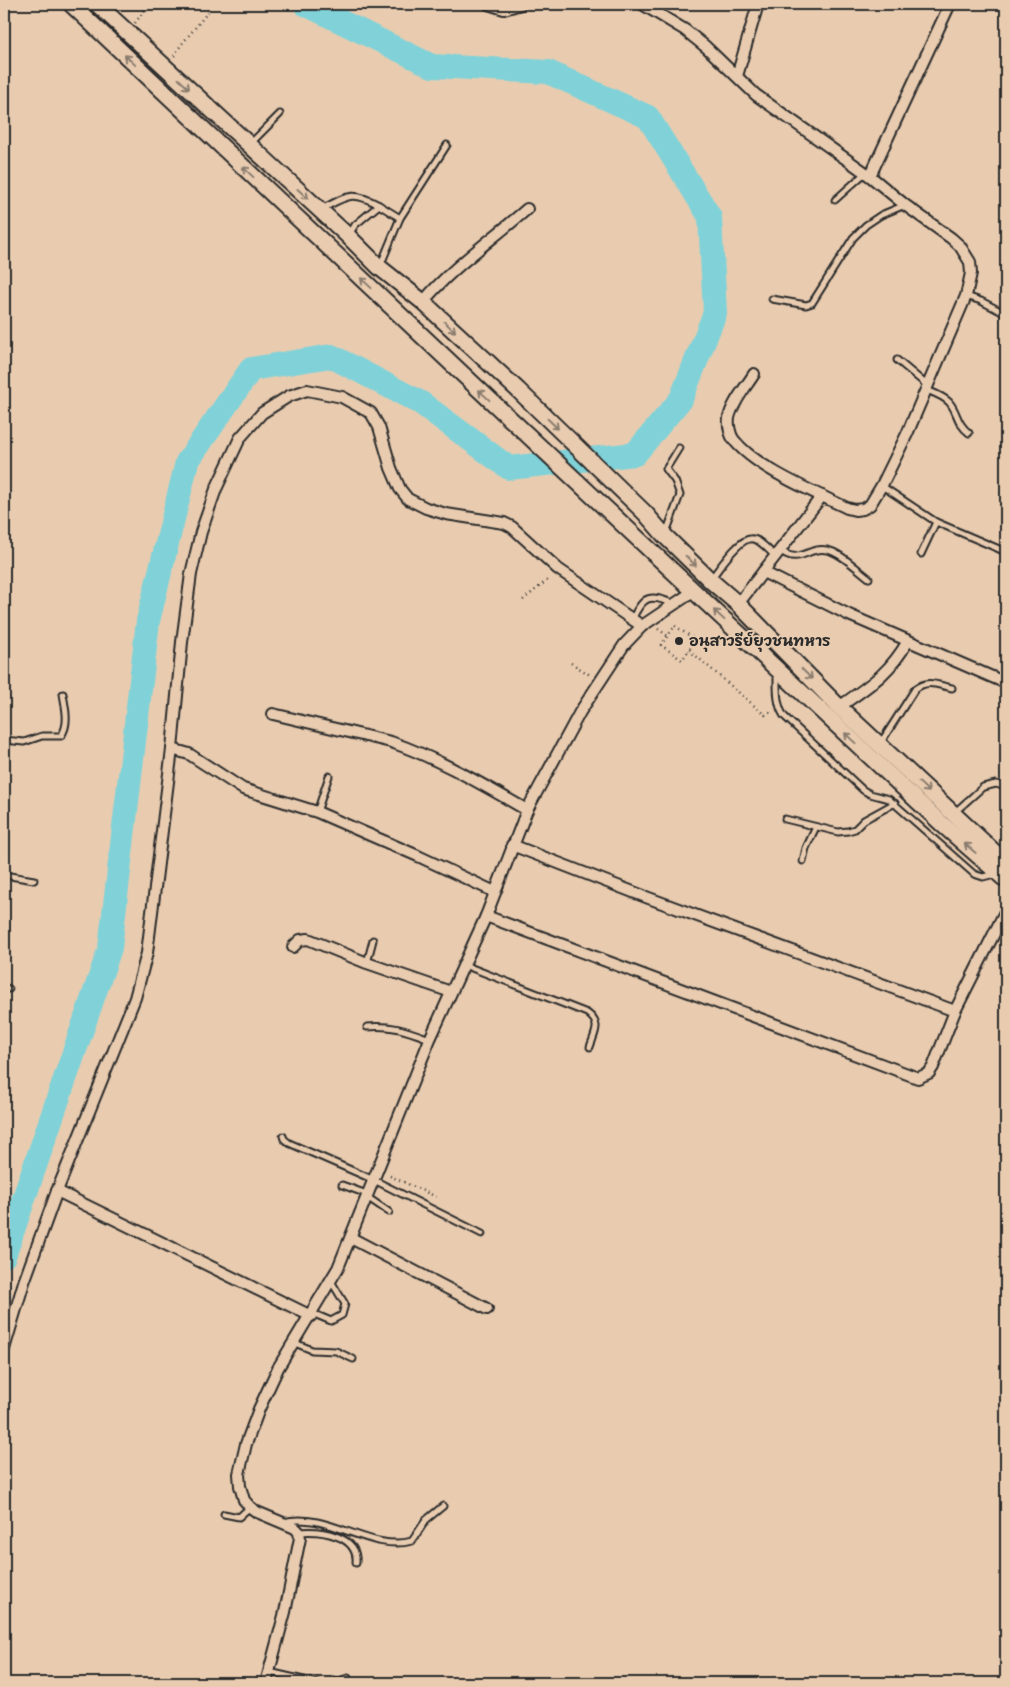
<svg xmlns="http://www.w3.org/2000/svg" width="1010" height="1687" viewBox="0 0 1010 1687" font-family="Kalam,'Playpen Sans Thai',sans-serif">
<rect width="100%" height="100%" fill="#e9ccb0"/>
<filter id="ink" filterUnits="userSpaceOnUse"><feTurbulence type="fractalNoise" baseFrequency=".02" numOctaves="2"/><feDisplacementMap in="SourceGraphic" scale="10" xChannelSelector="R" yChannelSelector="G"/><feConvolveMatrix kernelMatrix="1 2 1 2 8 2 1 2 1" color-interpolation-filters="sRGB"/></filter>
<g filter="url(#ink)">
<g fill="none" stroke-linecap="round" stroke-linejoin="round">
<polyline stroke="#80d2d8" stroke-width="24" points="4,1256 110,948 148,621 187,462 251,369 331,356 421,403 509,468 635,454 681,399 715,313 710,217 648,117 548,72 432,66 305,4"/>
<g stroke="#2b2b2b" stroke-width="9">
<g id="service">
<polyline points="251,143 280,114"/>
<polyline points="835,200 865,173"/>
<path d="M322,209C347,196 352,190 379,205"/>
<polyline points="349,235 355,225 379,205 400,218"/>
<polyline points="381,264 400,218 447,145"/>
<polyline points="966,296 981,301 1006,314"/>
<polyline points="772,299 806,305 812,303 853,238 866,225 881,215 905,205"/>
<polyline points="897,360 928,386"/>
<path d="M927,390C934,393 943,396 949,402C958,412 956,423 969,433"/>
<polyline points="882,486 936,522 1006,552"/>
<polyline points="666,533 680,495 675,481 666,469 679,448"/>
<path d="M780,550C799,566 808,546 827,550C840,552 858,570 869,578"/>
<polyline points="921,554 936,522"/>
<path d="M711,579C718,570 740,536 753,539C761,540 769,551 775,556"/>
<path d="M632,620C643,595 650,594 674,604"/>
<path d="M777,673C777,688 776,704 784,716L863,790L870,794L889,799L974,874L983,877L995,874"/>
<path d="M4,740L24,742L42,736H61C70,724 65,707 63,694"/>
<path d="M880,744L915,689C928,679 937,685 952,688"/>
<polyline points="317,812 329,776"/>
<polyline points="955,812 983,787 996,784 1006,787"/>
<polyline points="785,819 838,832 848,831 855,829 864,820 895,803"/>
<polyline points="803,861 806,848 816,827"/>
<polyline points="4,875 34,880"/>
<polyline points="367,963 373,940"/>
<path d="M464,965L587,1013C602,1024 595,1032 590,1047"/>
<polyline points="4,987 9,989"/>
<path d="M367,1027C393,1025 405,1030 430,1039"/>
<polyline points="283,1136 284,1139 289,1143 374,1180 482,1234"/>
<polyline points="342,1185 367,1194"/>
<polyline points="367,1197 389,1212"/>
<polyline points="312,1313 331,1321 342,1315 345,1304 331,1281"/>
<polyline points="295,1343 312,1350 336,1351 353,1359"/>
<polyline points="224,1514 239,1517 250,1507"/>
<path d="M283,1522C327,1510 370,1553 412,1541L426,1520L443,1506"/>
<path d="M299,1532C320,1530 359,1535 356,1563"/>
<polyline points="269,1672 317,1683"/>
<polyline points="331,1683 348,1678"/>
</g>
</g>
<g stroke="#2b2b2b" stroke-width="14">
<g id="minor">
<polyline points="488,4 504,9 521,4"/>
<path d="M642,4L685,30L706,47L756,95L870,176L905,205L951,238L960,246L970,262L971,273L966,296L907,434L882,485L870,505L863,509L855,510L847,508C814,492 756,468 734,440C730,435 728,425 729,418C732,403 746,387 754,374"/>
<polyline points="737,76 758,4"/>
<polyline points="870,176 950,4"/>
<path d="M423,302C453,266 492,240 527,209"/>
<polyline points="763,572 849,615 1006,683"/>
<polyline points="738,604 822,496"/>
<path d="M839,707C870,685 889,674 908,641"/>
<path d="M273,714L391,742C440,759 483,785 527,810"/>
<polyline points="172,749 189,754 243,789 317,812 418,856 495,892"/>
<polyline points="512,845 646,897 955,1011"/>
<polyline points="486,916 918,1078 929,1073 933,1067 955,1011 1006,910"/>
<polyline points="293,947 300,940 308,939 367,963 451,992"/>
<polyline points="57,1191 311,1316"/>
<polyline points="351,1238 487,1309"/>
<polyline points="4,1349 24,1282 57,1191 135,998 147,953 172,749 182,642 191,574 201,532 216,489 240,438 262,413 289,396 307,390 342,397 371,413 379,427 391,468 400,489 408,499 426,508 446,514 504,523 512,527 558,569 642,626"/>
<polyline points="266,1683 285,1612 300,1538 299,1532 295,1528 257,1512 250,1507 244,1500 240,1486 239,1474 246,1444 259,1409 278,1368 338,1268 430,1039 486,916 527,810 580,712 624,645 642,626 694,591"/>
</g>
</g>
<g stroke="#2b2b2b" stroke-width="19">
<g id="secondary">
<polyline points="71,4 470,381 942,824 1006,880"/>
<polyline points="97,4 348,236 379,267 423,302 518,390 645,513 665,536 710,580 738,604 839,707 1006,863"/>
</g>
</g>
<g stroke="#2b2b2b" stroke-width="2.5" stroke-dasharray="1 4" stroke-linecap="butt">
<polyline points="135,23 149,4"/>
<polyline points="174,56 181,45 208,12"/>
<polyline points="523,600 550,578"/>
<polygon points="675,626 696,640 682,660 661,645"/>
<polyline points="658,629 668,636"/>
<polyline points="689,650 765,715 772,711"/>
<polyline points="571,663 590,675"/>
<polyline points="390,1176 439,1198"/>
</g>
<use href="#service" stroke="#e9ccb0" stroke-width="5"/>
<use href="#minor" stroke="#e9ccb0" stroke-width="10"/>
<use href="#secondary" stroke="#e9ccb0" stroke-width="15"/>
</g>
<defs><path id="oneway-shaft" d="M-6 0H5M1.5-3L5.5 0L1.5 3" fill="none" stroke-width="1.6" stroke-linecap="round" stroke-linejoin="round" transform="scale(1.25)"/></defs>
<g stroke="#8a7c6e">
<use href="#oneway-shaft" transform="translate(130 60) rotate(-137)"/>
<use href="#oneway-shaft" transform="translate(184 84) rotate(43)"/>
<use href="#oneway-shaft" transform="translate(248 172) rotate(-137)"/>
<use href="#oneway-shaft" transform="translate(303 194) rotate(42)"/>
<use href="#oneway-shaft" transform="translate(366 283) rotate(-137)"/>
<use href="#oneway-shaft" transform="translate(450 327) rotate(43)"/>
<use href="#oneway-shaft" transform="translate(484 395) rotate(-137)"/>
<use href="#oneway-shaft" transform="translate(553 424) rotate(44)"/>
<use href="#oneway-shaft" transform="translate(691 561) rotate(44)"/>
<use href="#oneway-shaft" transform="translate(719 615) rotate(-137)"/>
<use href="#oneway-shaft" transform="translate(807 674) rotate(45)"/>
<use href="#oneway-shaft" transform="translate(850 738) rotate(-137)"/>
<use href="#oneway-shaft" transform="translate(924 787) rotate(43)"/>
<use href="#oneway-shaft" transform="translate(970 848) rotate(-139)"/>
</g>
</g>
<circle fill="#2b2b2b" stroke="#e9ccb0" stroke-width="2" cx="679" cy="641" r="5"/>
<g text-anchor="middle" stroke-width="4" stroke-linejoin="round" paint-order="stroke">
<g font-size="15" font-weight="bold" fill="#2b2b2b" stroke="#e9ccb0" text-anchor="start">
<text x="689" y="646">อนุสาวรีย์ยุวชนทหาร</text>
</g>
</g>
<rect width="1010" height="1687" fill="none" stroke="#e9ccb0" stroke-width="20"/>
<rect x="10" y="10" width="990" height="1667" fill="none" stroke="#2b2b2b" stroke-width="2" filter="url(#ink)"/>
</svg>
